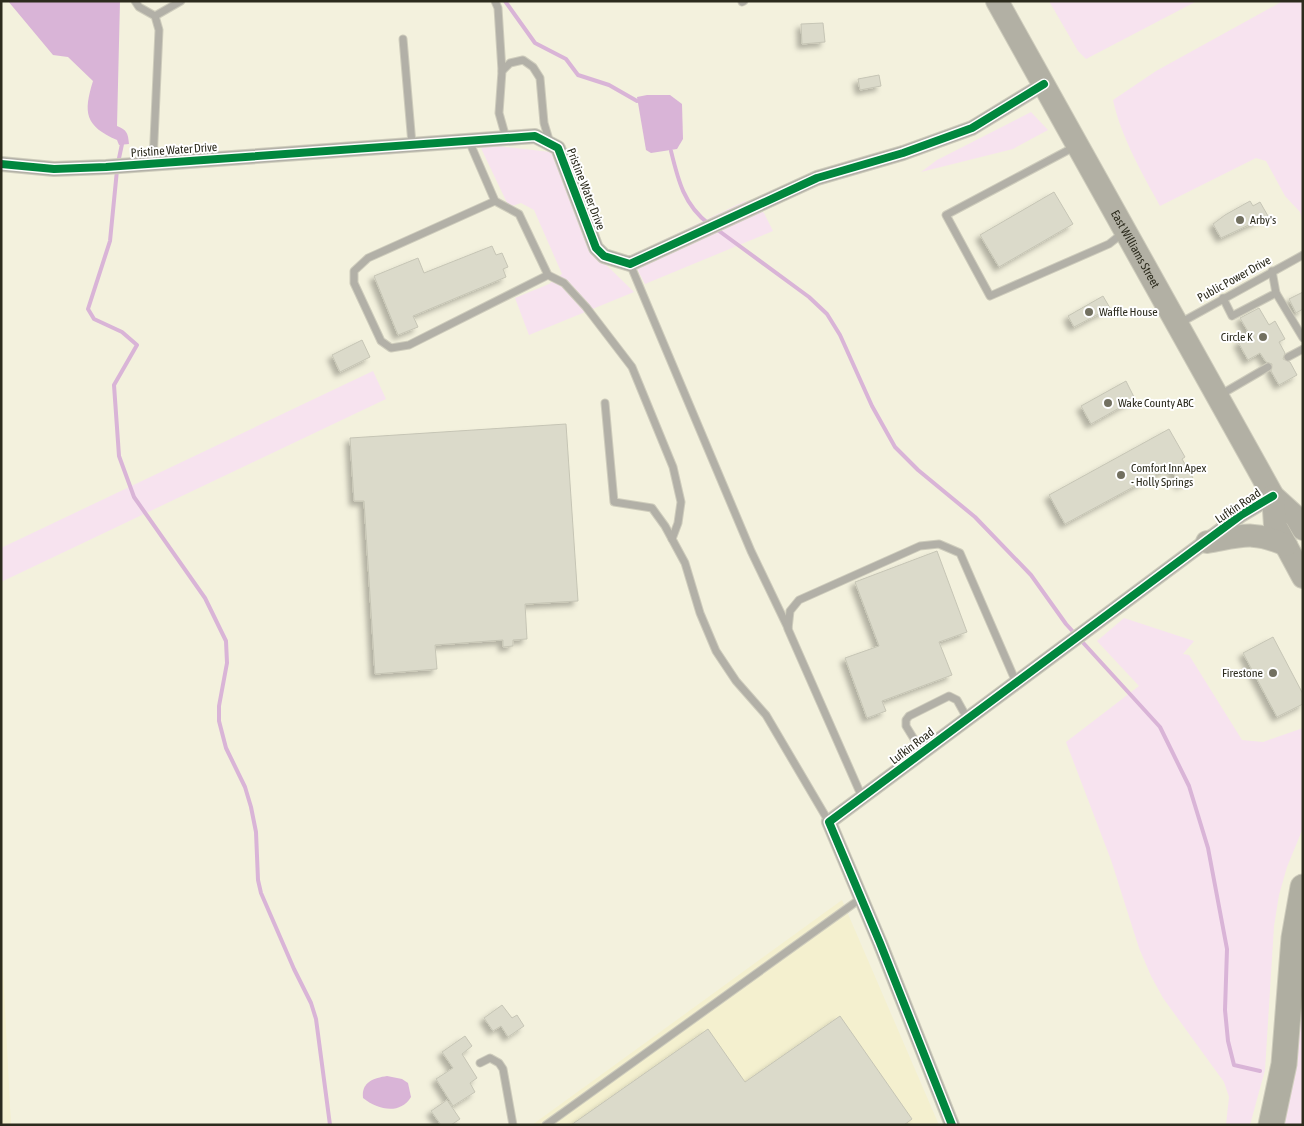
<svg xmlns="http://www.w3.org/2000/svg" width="1304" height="1126" viewBox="0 0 1304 1126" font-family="'Asap Condensed',sans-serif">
<defs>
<filter id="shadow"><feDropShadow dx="-4.5" dy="4.5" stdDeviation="2.5" flood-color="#0004"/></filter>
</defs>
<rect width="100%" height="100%" fill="#f3f1dd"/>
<g fill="#f4f0cf">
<polygon points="842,900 939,1125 532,1125"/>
<polygon points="1,931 11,1125 1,1125"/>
</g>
<g fill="#f7e3ef">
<polygon points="1049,1 1197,1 1086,59 1078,51"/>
<path d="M1283,1H1303V224L1300,212L1285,196L1266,161L1256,158L1160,206C1142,173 1121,137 1113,100L1156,71Z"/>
<polygon points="1031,112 1048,130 1013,149 921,172 937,160"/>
<polygon points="479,144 551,152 591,250 634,292 529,335 515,298 549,284 562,274 534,210 521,203 509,207"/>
<polygon points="745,201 764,213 773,231 645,284 630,256"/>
<polygon points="373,371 386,399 1,582 1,548"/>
<polygon points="1124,618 1194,641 1183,654 1189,655 1242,740 1263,742 1303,728 1303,828 1287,867 1279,895 1274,926 1265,1070 1250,1125 1226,1125 1229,1097 1224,1082 1163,998 1151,976 1139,948 1111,860 1066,742 1139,686 1097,641"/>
<polygon points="1303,961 1303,1125 1283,1125 1298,1046"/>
</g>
<g fill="#d9b4d7">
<path d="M8,1H120L117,126C127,130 128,133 129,144L119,145L117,140C85,126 83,113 93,81L68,57L53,55Z"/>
<polygon points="647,95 670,95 682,104 683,139 677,149 651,153 646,150 637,97"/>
<path d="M387,1076L402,1079L408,1083L411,1097C400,1115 378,1110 363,1098C361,1082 374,1078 387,1076Z"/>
</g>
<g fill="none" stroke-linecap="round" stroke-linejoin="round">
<g stroke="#d9b4d7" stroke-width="4">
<polyline points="505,1 535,43 566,59 578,75 609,85 637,101"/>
<path d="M671,151C678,180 684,205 709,224"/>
<polyline points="118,163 122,144 121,141"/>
<polyline points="117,170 110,241 88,309 94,319 122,332 137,345 114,385 119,456 134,497 205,598 226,641 227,663 219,706 219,721 226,748 245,787 251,807 256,832 258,880 261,893 294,969 311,1003 316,1019 330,1125"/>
<polyline points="715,228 809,297 827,314 840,335 872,406 895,447 918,470 975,517 1031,575 1066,624 1160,727 1189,786 1208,848 1227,949 1225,1010 1228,1041 1234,1065 1260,1071"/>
</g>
</g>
<g fill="#dbdaca" stroke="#c6c5b5" filter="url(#shadow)">
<polygon points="823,23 825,42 802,44 801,24"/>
<polygon points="879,75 881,86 860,90 858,79"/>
<polygon points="1054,192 1073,224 999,267 980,235"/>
<polygon points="1250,201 1253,206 1260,202 1268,216 1221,238 1213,224 1225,215"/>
<polygon points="492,246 496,255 502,253 508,267 503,269 506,277 413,316 418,327 398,335 374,276 418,258 424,273"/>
<polygon points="1303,292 1303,309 1296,313 1289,299"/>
<polygon points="1103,296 1110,308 1074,327 1068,316"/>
<polygon points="1259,308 1269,325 1275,321 1285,339 1279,342 1285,353 1283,359 1290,362 1297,375 1279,385 1271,371 1272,364 1266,362 1260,353 1248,360 1238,342 1250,335 1240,318"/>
<polygon points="362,340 370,357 340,372 332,355"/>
<polygon points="1126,381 1135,399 1091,424 1081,406"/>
<polygon points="566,424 578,601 525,604 527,639 513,640 513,646 503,647 503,640 435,645 437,669 375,674 364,501 354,501 350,438"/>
<polygon points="1169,429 1185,457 1182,459 1193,478 1180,485 1170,467 1065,524 1049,495"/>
<polygon points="937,551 967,632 939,642 952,675 882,701 886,711 867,718 845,658 879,646 855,582"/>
<polygon points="1273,637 1303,694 1303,704 1277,717 1243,653"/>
<polygon points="502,1005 512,1018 517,1015 524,1026 508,1037 501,1026 493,1031 484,1018"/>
<polygon points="840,1016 912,1119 904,1125 571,1125 708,1029 745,1082"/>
<polygon points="465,1036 472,1046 462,1054 477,1078 470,1083 475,1092 453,1106 436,1079 453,1068 442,1052"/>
<polygon points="447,1100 460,1119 451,1125 441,1125 431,1111"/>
</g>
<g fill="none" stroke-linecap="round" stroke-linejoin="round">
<g stroke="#ceccbc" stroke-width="9">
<g id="service">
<polyline points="135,1 139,7 155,16 159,30 153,162"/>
<polyline points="495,1 498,8 502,71"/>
<polyline points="742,2 744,1"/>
<polyline points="155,16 181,1"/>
<polyline points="403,39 412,144"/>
<polyline points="506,138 499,113 502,71 510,63 523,60 533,67 540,78 544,123 550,143"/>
<polyline points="469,141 495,201 519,214 548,275 564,283 586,307 632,367 673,467 681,502 678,523 672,539"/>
<polyline points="1076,146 946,215 990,296 1109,244 1123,233"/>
<polyline points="495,201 368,258 354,271 354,283 381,341 391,348 409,345 548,275"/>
<polyline points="630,264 751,551 788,628"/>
<polyline points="1272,271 1276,293 1303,338"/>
<polyline points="1223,298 1232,316 1276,293"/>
<polyline points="1180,323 1303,255"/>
<polyline points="1288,357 1303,349"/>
<polyline points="1220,395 1268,367"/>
<polyline points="605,403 614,502 652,508 665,526 685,563 700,613 716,651 736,681 766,715 829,822"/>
<polyline points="922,752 906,726 906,720 909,716 949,696 957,700 967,718"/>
<polyline points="862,797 788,629 790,611 799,600 920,546 939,544 960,553 1016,682"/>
<polyline points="480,1063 490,1058 499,1063 503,1069 513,1125"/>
<polyline points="546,1125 860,899"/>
</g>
</g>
<g stroke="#ceccbc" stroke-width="16">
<g id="minor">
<polyline points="1,164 54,169 106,167 535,136 558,148 596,248 604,256 630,264 817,178 903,153 972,128 1044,84"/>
<polyline points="952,1125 880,943 829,822 1241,515 1273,496"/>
</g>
</g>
<g stroke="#ceccbc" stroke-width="24">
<g id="trunk">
<path id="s1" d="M997,1L1273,496L1296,517L1303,529"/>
<polyline points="1273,496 1275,525 1303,577"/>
<path d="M1207,542C1241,536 1253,530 1286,545"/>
</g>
</g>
<g stroke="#ceccbc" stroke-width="27">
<polyline id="motorway" points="1271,1125 1284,1064 1294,938 1303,887"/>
</g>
<use href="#service" stroke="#b2b0a7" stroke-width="7"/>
<use href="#minor" stroke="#b2b0a7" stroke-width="14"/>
<use href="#trunk" stroke="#b2b0a4" stroke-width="22"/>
<use href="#motorway" stroke="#afaea1" stroke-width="25"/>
<g stroke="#fff" stroke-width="11">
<g id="cycleway">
<polyline points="1,164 54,169 106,167 535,136 558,148 596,248 604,256 630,264 817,178 903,153 972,128 1044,84"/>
<polyline points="952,1125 880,943 829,822 1241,515 1273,496"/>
</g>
</g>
<use href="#cycleway" stroke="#00873e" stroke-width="8"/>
</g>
<g fill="#727060" stroke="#fff" stroke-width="2">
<circle cx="1240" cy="220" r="5"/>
<circle cx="1089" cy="312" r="5"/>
<circle cx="1263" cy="337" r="5"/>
<circle cx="1108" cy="403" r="5"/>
<circle cx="1121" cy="475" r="5"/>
<circle cx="1273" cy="673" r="5"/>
</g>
<g text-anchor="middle" stroke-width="4" stroke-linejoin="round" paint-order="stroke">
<g font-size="12" fill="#2c2b1d" stroke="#fff">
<text transform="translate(174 150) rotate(-4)" y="4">Pristine Water Drive</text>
<text transform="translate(586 189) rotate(69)" y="4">Pristine Water Drive</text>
<text dy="4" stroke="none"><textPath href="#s1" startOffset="284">East Williams Street</textPath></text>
<text transform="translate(1234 279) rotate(-29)" y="4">Public Power Drive</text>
<text transform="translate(1238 506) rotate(-34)" y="4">Lufkin Road</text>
<text transform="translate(912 746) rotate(-37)" y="4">Lufkin Road</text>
</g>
<g font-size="12" fill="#2c2b1d" stroke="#fff" text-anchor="start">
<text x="1250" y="224">Arby's</text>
<text x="1099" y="316">Waffle House</text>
<text x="1253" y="341" text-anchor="end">Circle K</text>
<text x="1118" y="407">Wake County ABC</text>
<text x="1131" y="472">Comfort Inn Apex<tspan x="1131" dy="14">- Holly Springs</tspan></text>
<text x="1263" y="677" text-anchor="end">Firestone</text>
</g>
</g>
<rect width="1304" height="1126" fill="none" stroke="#2c2b1d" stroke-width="5"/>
</svg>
